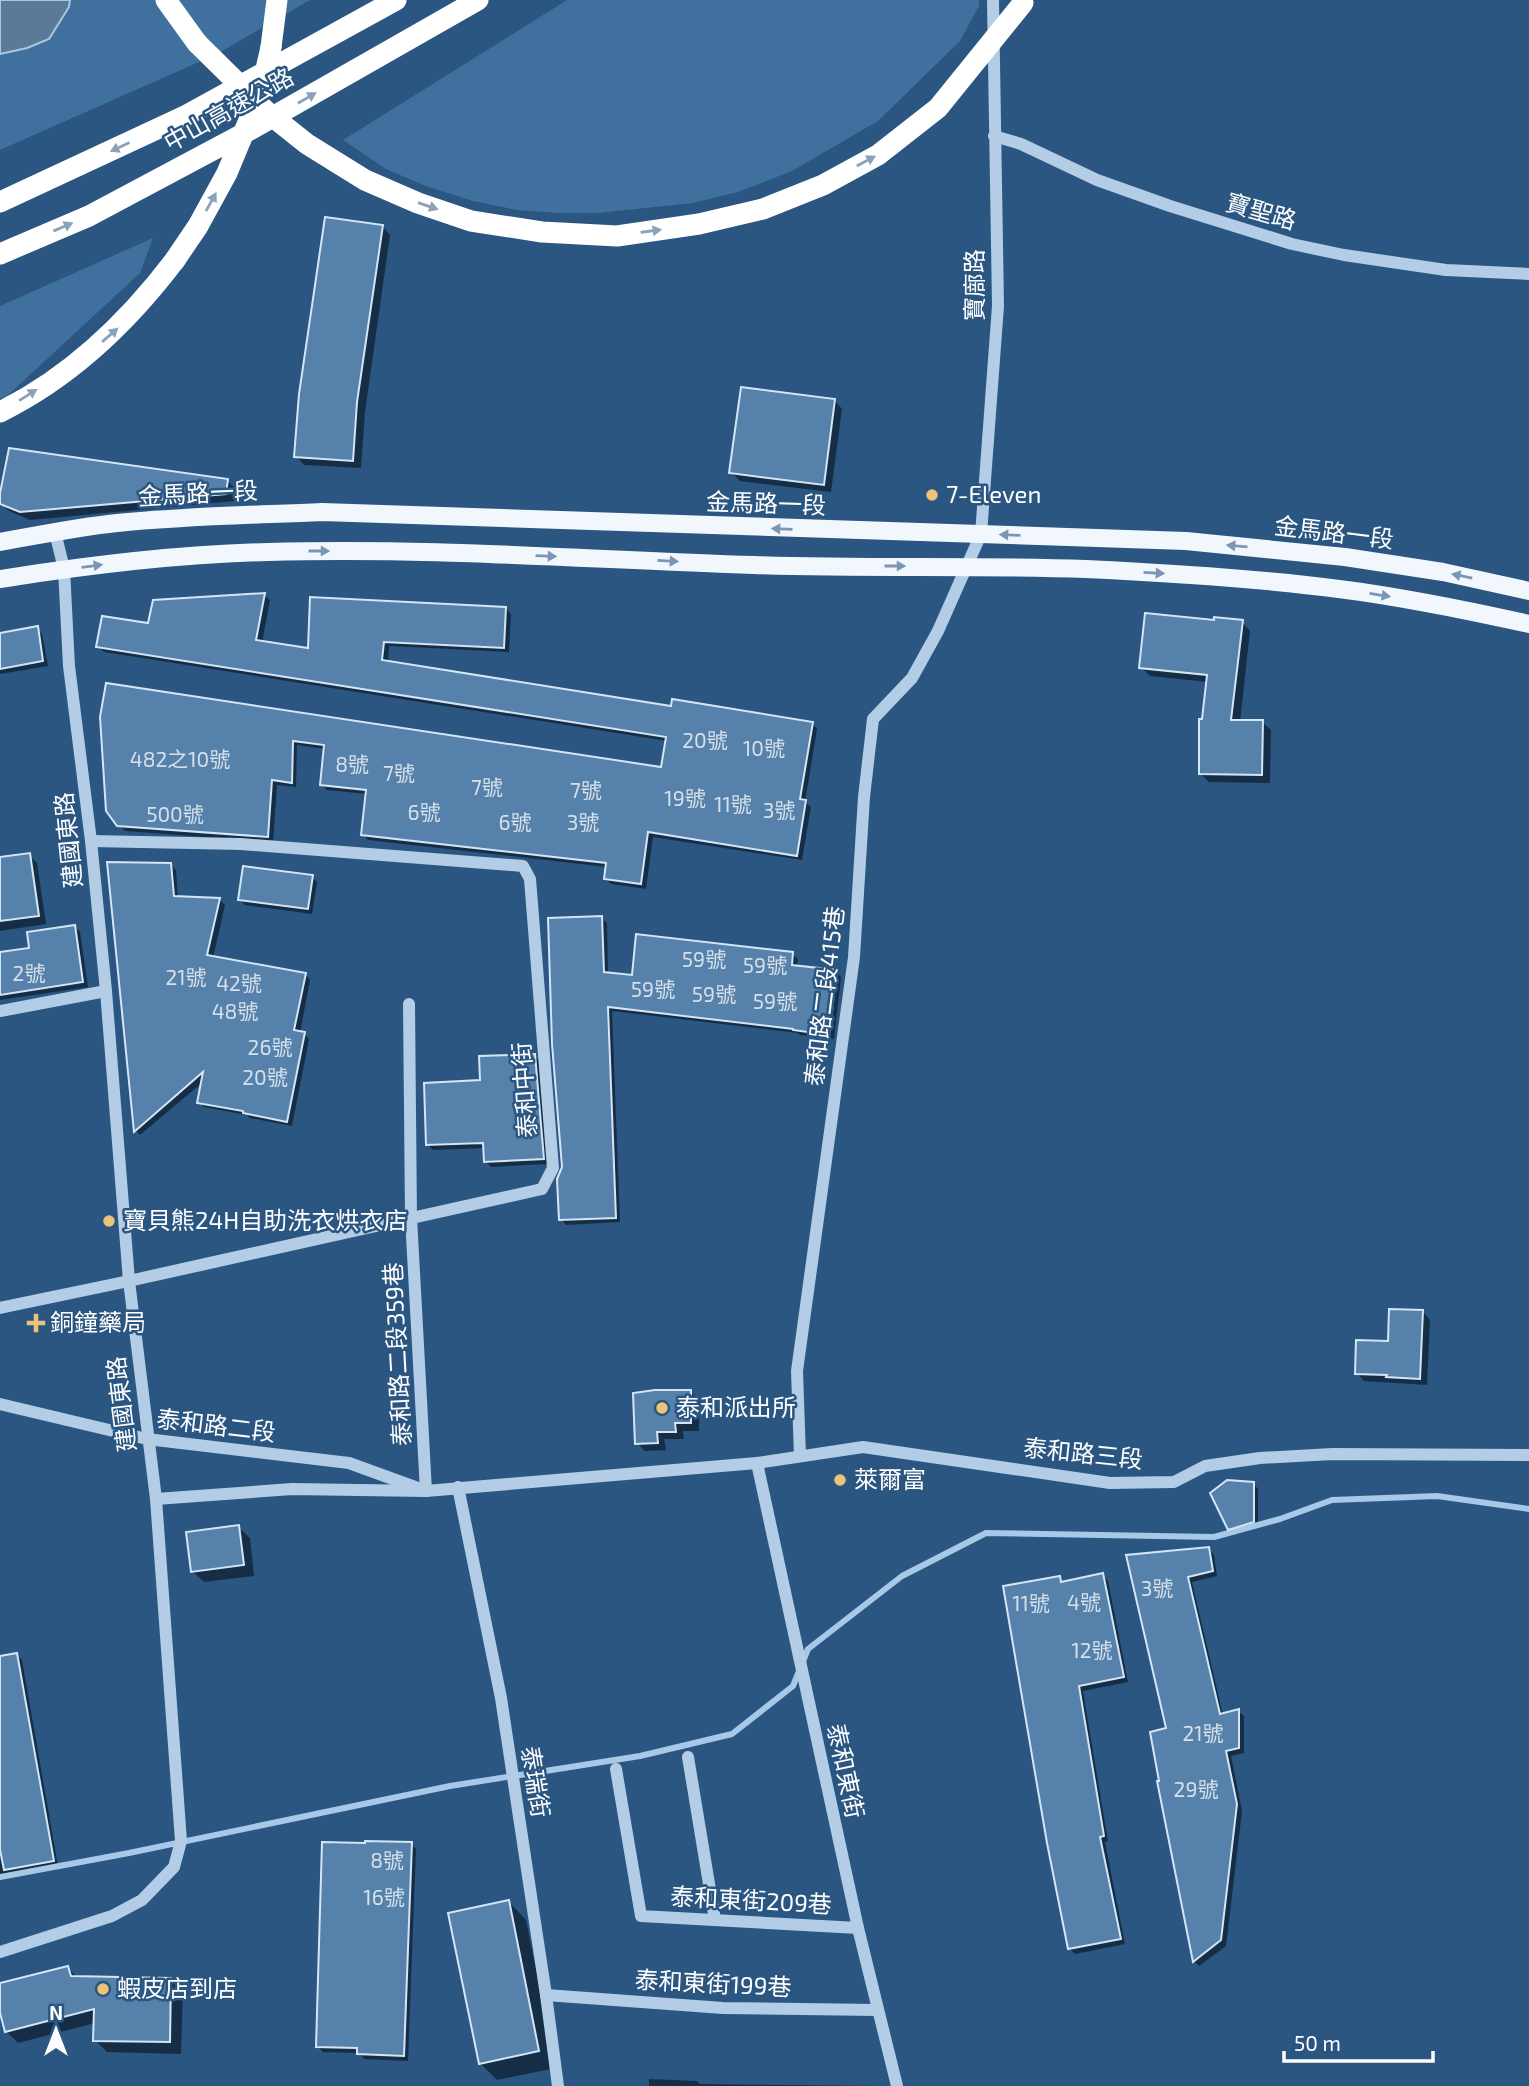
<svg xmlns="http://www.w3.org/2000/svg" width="1529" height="2086" viewBox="0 0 1529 2086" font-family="'Exo 2','Noto Sans TC',sans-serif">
<rect width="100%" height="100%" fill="#2a5681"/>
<g fill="#3f709e">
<polygon points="0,0 310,0 217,54 0,150"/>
<polygon points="567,0 979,0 979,6 960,41 878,121 792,171 738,192 693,203 598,213 558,213 517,210 473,201 423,185 386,169 343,140"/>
<polygon points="153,238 140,273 6,397 0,399 0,306"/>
</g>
<polygon fill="#5b7a98" stroke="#a7c8e6" stroke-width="2" points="0,0 70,0 69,7 49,39 27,48 0,54"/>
<g fill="#0007">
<polygon points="382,226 390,235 365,412 361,468 304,465 296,456"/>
<polygon points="834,400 842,409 831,492 740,481 731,472"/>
<polygon points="227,480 235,489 234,501 30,520 9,511 0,502"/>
<polygon points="264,595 270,600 262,643 310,650 506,608 511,614 509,652 389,646 388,663 672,708 812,723 817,729 805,802 811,807 802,860 653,837 646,889 611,884 606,879 607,867 368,840 363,834 367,794 327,790 322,785 325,749 297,745 296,787 277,785 273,842 125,831 119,825 102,717 662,769 667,741 104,652 98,646 149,625"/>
<polygon points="1242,622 1250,631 1240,722 1262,722 1271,730 1270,783 1209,782 1200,773 1208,682 1150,676 1141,667"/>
<polygon points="37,628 42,634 48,666 0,674 0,634"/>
<polygon points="29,855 37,863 46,924 0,931 0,859"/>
<polygon points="109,864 171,865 176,870 178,898 220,900 225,905 213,958 305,974 310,980 300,1033 304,1034 309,1039 292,1126 250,1118 247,1115 204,1107 199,1102 203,1082 140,1135 136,1131"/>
<polygon points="312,877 317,882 312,914 245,905 240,900"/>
<polygon points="601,918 607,923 608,974 633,977 792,954 798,959 797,967 836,972 841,977 834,1039 800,1035 798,1033 612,1011 620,1222 566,1225 561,1219 564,1168"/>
<polygon points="74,926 80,932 88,987 0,1000 0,954 31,950"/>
<polygon points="534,1056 540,1061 548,1164 491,1167 486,1162 485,1148 433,1150 428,1145 482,1082"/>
<polygon points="1423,1312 1430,1320 1427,1385 1364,1381 1357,1373"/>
<polygon points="690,1391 699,1400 699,1431 683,1431 684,1439 664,1439 666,1450 645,1451 637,1443"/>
<polygon points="1253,1483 1258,1489 1258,1527 1235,1534 1229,1529"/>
<polygon points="238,1527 250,1538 254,1576 204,1582 192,1571"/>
<polygon points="1209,1549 1214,1555 1217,1576 1192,1582 1223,1715 1238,1711 1244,1716 1244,1753 1231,1756 1242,1811 1226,1946 1199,1966 1194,1961 1168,1729 1129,1556"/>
<polygon points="1103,1575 1108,1581 1128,1682 1083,1691 1108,1841 1105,1842 1125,1944 1075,1954 1069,1948 1059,1578 1064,1583"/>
<polygon points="16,1655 22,1660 58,1866 0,1877 0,1658"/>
<polygon points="411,1844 416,1849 408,2061 364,2059 359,2053 323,2052 318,2046"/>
<polygon points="509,1902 526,1920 556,2068 497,2080 480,2063"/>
<polygon points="68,1968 78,1978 171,1980 183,1992 181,2054 107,2052 95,2040 95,2023 18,2043 6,2031 0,2007 0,1985"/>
<polygon points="649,2079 697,2081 700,2084 881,2086 649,2086"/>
</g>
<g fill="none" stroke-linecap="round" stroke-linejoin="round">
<polyline stroke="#a7c8e6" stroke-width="6" points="0,1877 129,1853 450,1786 640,1756 732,1734 793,1686 808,1649 902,1576 986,1533 1214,1537 1280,1519 1332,1500 1437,1496 1529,1509"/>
</g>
<g fill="#5681ab" stroke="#d4e5f5" stroke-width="2">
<polygon points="325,217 383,225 357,402 353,461 294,457 299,394"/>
<polygon points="741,387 835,399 824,485 729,473"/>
<polygon points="9,448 228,479 226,494 20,512 0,504 0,493"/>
<polygon points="265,593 256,640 308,648 310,597 506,607 504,648 384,642 382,660 671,706 672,699 813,722 800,799 806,800 797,856 648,832 641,884 604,879 606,863 361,835 366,790 320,785 324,745 293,741 292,783 272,780 268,837 117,826 106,811 100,717 106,683 661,767 666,737 96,647 102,616 148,623 153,600"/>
<polygon points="1145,613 1214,620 1214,617 1243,620 1231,720 1263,720 1262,775 1199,774 1199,719 1202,719 1207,675 1139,668"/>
<polygon points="38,626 43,661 0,669 0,633"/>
<polygon points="30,853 39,916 0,921 0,857"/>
<polygon points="107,862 171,863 174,896 220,898 207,955 306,973 294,1030 305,1032 287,1122 243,1113 243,1111 197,1103 203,1072 134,1132"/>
<polygon points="243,866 313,875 308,909 238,900"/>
<polygon points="602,916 604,972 632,975 636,934 793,952 792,965 837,970 829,1035 793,1030 793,1029 608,1007 616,1218 559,1220 557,1179 562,1167 552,1044 548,918"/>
<polygon points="75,925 83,982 0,995 0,952 29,948 27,932"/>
<polygon points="535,1054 544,1159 484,1162 483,1143 426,1145 424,1083 480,1080 479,1056"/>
<polygon points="1389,1309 1423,1310 1420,1379 1386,1377 1387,1375 1355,1374 1356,1340 1388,1341"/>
<polygon points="655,1390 691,1390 691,1423 675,1423 676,1432 657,1432 658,1443 635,1444 633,1393"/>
<polygon points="1227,1480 1254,1482 1254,1522 1228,1530 1210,1493"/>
<polygon points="239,1525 244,1565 191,1572 186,1532"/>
<polygon points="1209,1547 1213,1571 1188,1577 1220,1714 1239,1709 1239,1748 1226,1751 1237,1804 1221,1940 1193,1962 1157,1781 1159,1781 1150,1732 1166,1728 1126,1555"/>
<polygon points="1103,1573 1124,1677 1079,1686 1104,1836 1100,1837 1121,1939 1068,1949 1047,1843 1003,1586 1060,1576 1061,1582"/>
<polygon points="17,1653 54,1861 4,1870 0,1850 0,1656"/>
<polygon points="365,1841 412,1842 404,2056 357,2054 357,2048 316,2047 322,1842 365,1843"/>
<polygon points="509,1900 539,2051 479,2064 448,1913"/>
<polygon points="68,1966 71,1976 171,1978 170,2042 93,2041 94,2009 5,2032 0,2013 0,1983"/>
</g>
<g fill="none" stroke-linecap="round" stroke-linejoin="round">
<g stroke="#b2cde5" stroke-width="12">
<polyline points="994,136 1021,144 1097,180 1170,206 1292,244 1344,255 1446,270 1529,274"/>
<polyline points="0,1011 106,991"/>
<polyline points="0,1308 129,1281 542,1189 553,1168 530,879 523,866 241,844 91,841"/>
<polyline points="0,1404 147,1439 349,1463 426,1491 411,1218 409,1004"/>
<polyline points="800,1456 797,1371 854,957 864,797 873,719 912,678 938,631 981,534 998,306 993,0"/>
<polyline points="757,1463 858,1928 897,2086"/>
<polyline points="458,1487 501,1698 546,1995 558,2086"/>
<polyline points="156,1499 292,1489 426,1491 757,1463 863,1447 1110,1483 1174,1482 1205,1466 1260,1458 1332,1454 1529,1455"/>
<polyline points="688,1757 715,1920"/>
<polyline points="616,1769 641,1916 858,1928"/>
<polyline points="0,1952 112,1916 142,1900 174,1867 181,1841 156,1499 129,1281 106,991 91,841 69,666 64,569 55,532"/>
<polyline points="546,1995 723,2008 878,2010"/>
</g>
<g stroke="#f2f7fd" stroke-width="18">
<path d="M0,542C39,535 78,527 117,523C185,516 254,515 322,512L1186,541L1345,557L1443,572L1529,591"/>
<path d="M0,579C89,565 178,554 268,552C430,547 592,560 754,565C865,569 975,565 1086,569C1170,573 1255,578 1339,589C1403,597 1466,610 1529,624"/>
</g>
<g stroke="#fff" stroke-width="21">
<polyline points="166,0 197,43"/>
<polyline points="271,47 277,0"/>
<polyline points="0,202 187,115 396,0"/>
<polyline points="0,254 89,216 241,135 478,0"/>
<path d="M0,412C71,377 128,322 175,260"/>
</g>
<g stroke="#fff" stroke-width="21">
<polyline points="197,43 268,113 307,144 365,180 418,203 471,221 542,232 617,236 699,224 763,209 823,185 878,155 938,108 1023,3"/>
<polyline points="175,260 198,226 227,173 261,91 271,47"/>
</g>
</g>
<defs><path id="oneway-solid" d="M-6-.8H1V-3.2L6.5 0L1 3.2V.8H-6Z" transform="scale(1.75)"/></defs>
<g fill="#8aa2ba">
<use href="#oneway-solid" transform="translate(307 98) rotate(-30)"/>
<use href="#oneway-solid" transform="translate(120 147) rotate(155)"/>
<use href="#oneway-solid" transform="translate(866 161) rotate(-28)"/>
<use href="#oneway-solid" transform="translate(211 202) rotate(-61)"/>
<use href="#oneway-solid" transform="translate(428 206) rotate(19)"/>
<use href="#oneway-solid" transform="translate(63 227) rotate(-23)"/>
<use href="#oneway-solid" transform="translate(651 231) rotate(-8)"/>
<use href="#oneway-solid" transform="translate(110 335) rotate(-41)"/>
<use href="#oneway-solid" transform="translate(28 395) rotate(-32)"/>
</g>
<g fill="#7a96b3">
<use href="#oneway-solid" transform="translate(782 529) rotate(-178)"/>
<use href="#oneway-solid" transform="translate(1010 535) rotate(-178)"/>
<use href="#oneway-solid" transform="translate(1237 546) rotate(-175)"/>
<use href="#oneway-solid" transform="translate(319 551)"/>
<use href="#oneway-solid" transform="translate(546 556) rotate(2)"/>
<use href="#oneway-solid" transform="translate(668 561) rotate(3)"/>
<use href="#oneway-solid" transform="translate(92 566) rotate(-7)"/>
<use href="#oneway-solid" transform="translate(895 566)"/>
<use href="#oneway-solid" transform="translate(1154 573) rotate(3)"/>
<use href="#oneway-solid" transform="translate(1462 576) rotate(-168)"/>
<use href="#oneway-solid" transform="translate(1380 595) rotate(9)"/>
</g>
<g fill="#ecc379" stroke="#2a5681" stroke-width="2.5">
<circle cx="932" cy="495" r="7"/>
<circle cx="109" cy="1221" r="7"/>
<path d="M32.5 1312.5h7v7h7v7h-7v7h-7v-7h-7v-7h7z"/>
<circle cx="662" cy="1408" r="7"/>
<circle cx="840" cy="1480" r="7"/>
<circle cx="103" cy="1989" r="7"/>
</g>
<g text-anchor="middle" stroke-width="5" stroke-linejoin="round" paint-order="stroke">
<g font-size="21" fill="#d5e0ea">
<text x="705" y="748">20號</text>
<text x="764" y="756">10號</text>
<text x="180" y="767">482之10號</text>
<text x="352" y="772">8號</text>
<text x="399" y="781">7號</text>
<text x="487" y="795">7號</text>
<text x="586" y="798">7號</text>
<text x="685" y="806">19號</text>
<text x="733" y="812">11號</text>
<text x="779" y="818">3號</text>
<text x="424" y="820">6號</text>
<text x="175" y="822">500號</text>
<text x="515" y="830">6號</text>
<text x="583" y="830">3號</text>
<text x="704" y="967">59號</text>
<text x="765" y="973">59號</text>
<text x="29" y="981">2號</text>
<text x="186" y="985">21號</text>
<text x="239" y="991">42號</text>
<text x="653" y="997">59號</text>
<text x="714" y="1002">59號</text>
<text x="775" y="1009">59號</text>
<text x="235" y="1019">48號</text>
<text x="270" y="1055">26號</text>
<text x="265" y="1085">20號</text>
<text x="1157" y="1596">3號</text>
<text x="1084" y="1610">4號</text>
<text x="1031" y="1611">11號</text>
<text x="1092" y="1658">12號</text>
<text x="1203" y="1741">21號</text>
<text x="1196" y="1797">29號</text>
<text x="387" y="1868">8號</text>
<text x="384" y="1905">16號</text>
</g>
<g font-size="24" fill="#fff" stroke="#2a5681">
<text transform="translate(229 110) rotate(-29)" y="8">中山高速公路</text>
<text transform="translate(1261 212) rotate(16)" y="8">寶聖路</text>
<text transform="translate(975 285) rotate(-90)" y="8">寶廍路</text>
<text transform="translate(198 494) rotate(-3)" y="8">金馬路一段</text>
<text transform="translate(766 504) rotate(2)" y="8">金馬路一段</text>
<text transform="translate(1334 533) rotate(7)" y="8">金馬路一段</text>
<text transform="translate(69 840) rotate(-96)" y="8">建國東路</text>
<text transform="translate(825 996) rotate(-83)" y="8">泰和路二段415巷</text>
<text transform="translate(525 1090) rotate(-94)" y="8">泰和中街</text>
<text transform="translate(398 1354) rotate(-93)" y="8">泰和路二段359巷</text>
<text transform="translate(122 1404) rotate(-97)" y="8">建國東路</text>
<text transform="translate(216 1426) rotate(7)" y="8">泰和路二段</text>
<text transform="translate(1083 1454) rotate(6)" y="8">泰和路三段</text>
<text transform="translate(845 1771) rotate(78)" y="8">泰和東街</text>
<text transform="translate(535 1782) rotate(81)" y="8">泰瑞街</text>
<text transform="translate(751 1901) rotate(3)" y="8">泰和東街209巷</text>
<text transform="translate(713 1984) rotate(3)" y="8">泰和東街199巷</text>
</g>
<g font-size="24" fill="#fff" stroke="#2a5681" text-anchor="start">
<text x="946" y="503">7-Eleven</text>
<text x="123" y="1229">寶貝熊24H自助洗衣烘衣店</text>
<text x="50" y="1331">銅鐘藥局</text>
<text x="676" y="1416">泰和派出所</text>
<text x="854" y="1488">萊爾富</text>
<text x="117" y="1997">蝦皮店到店</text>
</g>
</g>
<g transform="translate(56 2030)" stroke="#2a5681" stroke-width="5" paint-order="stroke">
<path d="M0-5L12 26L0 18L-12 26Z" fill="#ffffff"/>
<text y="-10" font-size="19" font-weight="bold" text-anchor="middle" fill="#ffffff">N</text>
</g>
<path d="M1284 2051v10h149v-10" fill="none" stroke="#ffffff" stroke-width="3.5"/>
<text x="1294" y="2051" font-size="21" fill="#ffffff" stroke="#2a5681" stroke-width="5" paint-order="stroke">50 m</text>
</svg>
